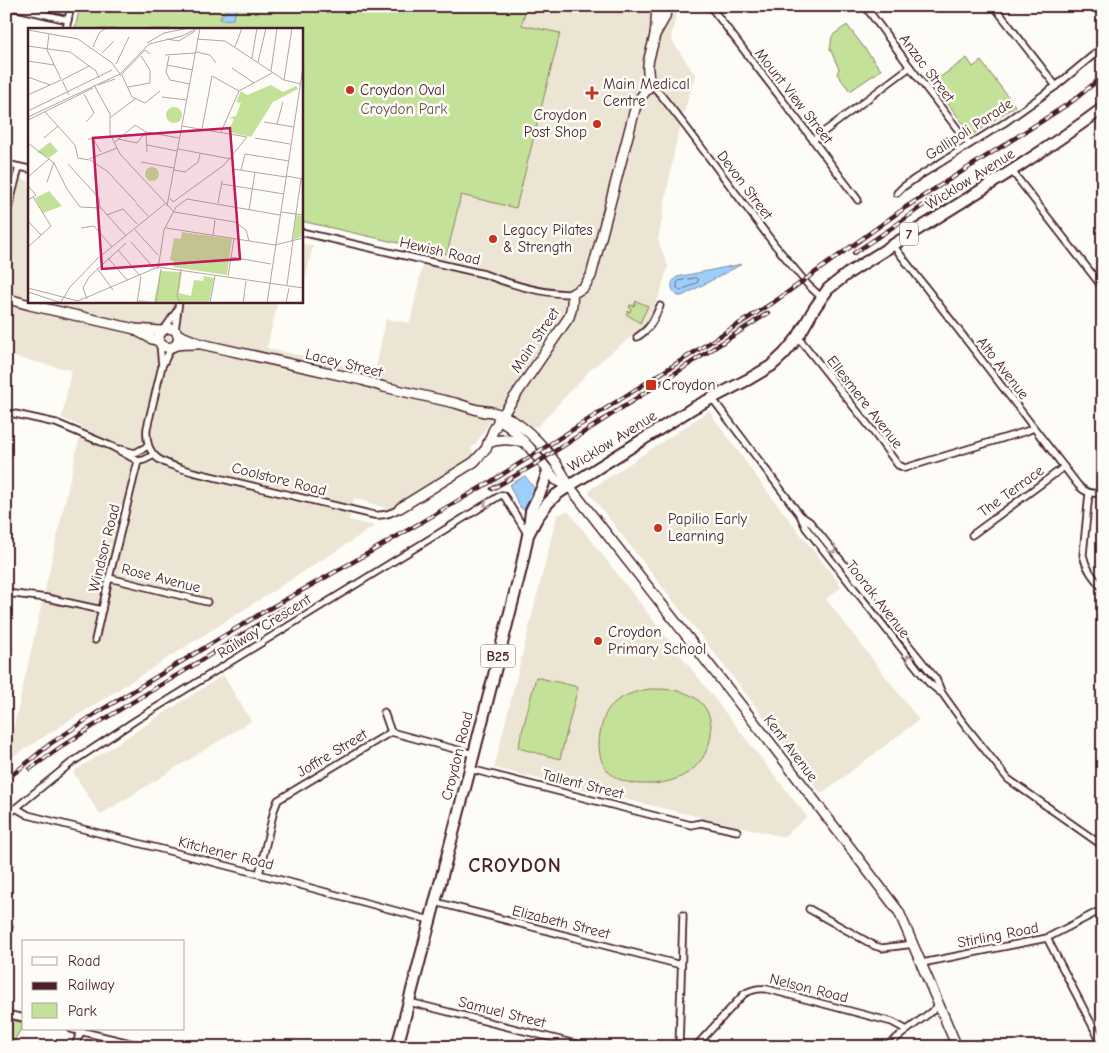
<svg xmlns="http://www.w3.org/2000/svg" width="1109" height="1053" viewBox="0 0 1109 1053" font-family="'Comic Neue',sans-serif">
<rect width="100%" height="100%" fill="#fdfcf7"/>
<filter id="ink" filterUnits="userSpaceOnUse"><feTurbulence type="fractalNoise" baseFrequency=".02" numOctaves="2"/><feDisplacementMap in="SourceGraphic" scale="10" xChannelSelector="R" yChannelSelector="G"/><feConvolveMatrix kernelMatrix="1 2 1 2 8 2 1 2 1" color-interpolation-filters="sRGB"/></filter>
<g filter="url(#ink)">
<g fill="#ede5d3">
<polygon points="526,6 678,6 671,39 695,75 677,137 658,240 668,266 660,294 643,329 633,335 592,368 538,426 534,427 526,424 514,414 500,406 475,445 471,448 480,465 401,513 354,498 349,520 375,526 6,761 82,427 62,418 71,370 6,355 6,176 29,181 29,301 278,301 267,348 375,372 386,319 410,323 426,249 447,254 461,195 515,208 559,34 522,25"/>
<polygon points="301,243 313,246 301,298"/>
<polygon points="709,411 763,486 842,587 826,599 919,720 821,794 747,695 589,493 591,489"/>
<polygon points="568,511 807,817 784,837 494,768 557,515"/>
<polygon points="223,675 251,721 100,815 73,772"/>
</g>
<g fill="#c4e199" stroke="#878062">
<polygon points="80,6 526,6 522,25 560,33 516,208 461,195 447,254 301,221 301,29 75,29"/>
<path d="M847,25L881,70L850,91L837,74L839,69L830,49C832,44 830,39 833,35Z"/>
<polygon points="967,58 973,67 981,61 1015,106 972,135 932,83"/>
<polygon points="636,301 648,306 640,323 626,314 628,311 630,312 631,308 629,307 630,305 634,306"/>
<polygon points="536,677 578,687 560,759 518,748"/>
<path d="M650,689C662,689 676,689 688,694C719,707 717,747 694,768C680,781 659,785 640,784C609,782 595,764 600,733C602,724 604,715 609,708C619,696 636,691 650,689Z"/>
<polygon points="6,1019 24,1023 11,1047 6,1047"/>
</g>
<g fill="#9dcffa" stroke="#7c89a7">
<path d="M229,6H238L233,19L222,20L220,19C222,12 227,12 229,6Z"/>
<path d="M742,264L682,296H678C671,291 669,282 677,277Z"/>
<polygon points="525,476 535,489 526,508 524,510 520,507 510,487 511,484"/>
</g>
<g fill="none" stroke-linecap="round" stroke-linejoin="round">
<polygon stroke="#6b657e" stroke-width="1" points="696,278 698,280 698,282 680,291 677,288 677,283 679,281"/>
<g stroke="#4a1f2b" stroke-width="9">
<g id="street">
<polyline points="9,6 68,20"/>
<polyline points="710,6 813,140 858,200"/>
<polyline points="865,6 910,67 969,144"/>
<polyline points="994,6 1056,86"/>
<polyline points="66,29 71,6"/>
<polyline points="651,84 661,95 686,127 774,244 808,285 821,297"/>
<polyline points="813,140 910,67"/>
<polyline points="6,164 29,169"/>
<polyline points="1011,170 1103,288"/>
<polyline points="897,193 903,187 916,178 1004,123 1056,86 1103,47"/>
<polyline points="6,218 19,167"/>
<path d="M301,232L484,274C512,285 542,294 572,294"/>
<path d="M893,245L1078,485C1086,494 1092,493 1103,494"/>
<polyline points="165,328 176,312"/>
<polyline points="175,330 179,301"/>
<path d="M637,337C651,328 653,321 660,306"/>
<polyline points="798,337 869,426 898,465 905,468 1027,431 1033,428"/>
<polyline points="160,344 162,366"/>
<path d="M171,348L162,366L147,428C144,461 167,464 193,472L374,515C384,516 391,514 400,508"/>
<polyline points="712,398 800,515 806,528 929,683 940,692"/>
<polyline points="6,412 56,423 113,447 138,461 144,460 154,455"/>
<polyline points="120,449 135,453 148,446"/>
<path d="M1089,493L1083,555C1086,569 1094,578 1103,589"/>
<polyline points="800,515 810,522 936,679 942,693 962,721 1008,779 1103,846"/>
<polyline points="972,535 1064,467"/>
<polyline points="109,578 207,602"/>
<polyline points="6,593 47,598 102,610"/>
<polyline points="95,640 109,578 138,461"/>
<polyline points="384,712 391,732"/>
<polyline points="470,769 691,825 701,823 737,831"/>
<polyline points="16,808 28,815 259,874 430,920"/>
<polyline points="6,816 71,763 136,720 501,495 503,495 506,499 528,535"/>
<polyline points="259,874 274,810 278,800 391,732 473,754"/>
<polyline points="435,902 681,965"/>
<polyline points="809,909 875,946 882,948 914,944"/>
<polyline points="6,937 9,927"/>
<polyline points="1047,938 1103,1046"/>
<polyline points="922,963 1047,938 1103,909"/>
<polyline points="409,1002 588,1047"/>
<polyline points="6,1014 24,1018"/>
<polyline points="71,1029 147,1047"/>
<polyline points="74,1047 81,1032"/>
<polyline points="679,1047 683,915"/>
<path d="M695,1047L744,994C752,989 758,988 767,989L892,1022L907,1030"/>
<polyline points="885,1047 940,1005"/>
</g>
</g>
<g stroke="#4a1f2b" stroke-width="12">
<g id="secondary">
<polyline points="656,33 665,17 667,6"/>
<polyline points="6,296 12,300 30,305 135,329 161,331"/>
<polyline points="137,331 152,339 159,341"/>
<polyline points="179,335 201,344 362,380 384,387 455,403 484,412"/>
<path d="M176,345C181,337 178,329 168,328C158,331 154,344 166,347C171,349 173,346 177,345C184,344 191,344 197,344"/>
<path d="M480,410C484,411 488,411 492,412C524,419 556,458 569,486L776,750L899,912L957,1047"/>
<polyline points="498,419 512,429 529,447 556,480 569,486"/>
<path d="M488,443C501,438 511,440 524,442"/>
<path d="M400,508L474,462L486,449L493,431L499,420L569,317C572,309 573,302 572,294L584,287L591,276L635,109L638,101L651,84C643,64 652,54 655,34C657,25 655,16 658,6"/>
</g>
</g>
<g stroke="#4a1f2b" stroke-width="14">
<g id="primary">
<polyline points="529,527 531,511 543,486 548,471"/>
<path d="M397,1047L470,769L521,569L528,535L537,518L547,504L556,495L569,486L693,408L749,379L771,366L784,354L798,337L814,309L828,289L847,274C932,219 1021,169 1103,108"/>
</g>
</g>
<use href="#street" stroke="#fdfcf7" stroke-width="5.5"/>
<use href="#secondary" stroke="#fdfcf7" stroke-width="9"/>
<use href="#primary" stroke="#fdfcf7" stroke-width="10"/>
<g stroke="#4a1f2b" stroke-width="4.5">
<g id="rail">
<polyline points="854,253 893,227 932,199"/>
<polyline points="492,489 532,466 768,313"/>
<path d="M30,769C81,731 135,701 189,668C221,648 253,627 286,608"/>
<polyline points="6,780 50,744 95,714 265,611 360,558 492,481 726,332 774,302 906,207 1042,121 1074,100 1103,76"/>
</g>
</g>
<use href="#rail" stroke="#fdfcf7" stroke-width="2.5" stroke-dasharray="8" stroke-linecap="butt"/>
</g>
<defs><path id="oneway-chevron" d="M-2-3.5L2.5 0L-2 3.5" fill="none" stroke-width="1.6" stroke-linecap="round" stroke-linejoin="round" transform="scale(1.25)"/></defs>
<g stroke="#ac999b">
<use href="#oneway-chevron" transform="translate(487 504) rotate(148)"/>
<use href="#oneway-chevron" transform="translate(833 550) rotate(51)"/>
<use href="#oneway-chevron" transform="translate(909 658) rotate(-128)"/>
</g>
</g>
<g fill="#c8321e" stroke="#fdfcf7" stroke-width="2">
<circle cx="350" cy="90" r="5"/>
<path d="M589.5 85.5h5v5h5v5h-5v5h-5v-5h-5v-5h5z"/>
<circle cx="597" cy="124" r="5"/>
<circle cx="493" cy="239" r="5"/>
<rect x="645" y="379" width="12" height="12" rx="2.5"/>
<circle cx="658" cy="528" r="5"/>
<circle cx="598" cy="641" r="5"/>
</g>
<g text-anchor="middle" stroke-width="5" stroke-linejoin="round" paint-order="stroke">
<g fill="#fdfcf7" stroke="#806168" stroke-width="1">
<rect x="900" y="222.5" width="18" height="23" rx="4"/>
<rect x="480.5" y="644.5" width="35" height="23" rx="4"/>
</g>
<g font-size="14" font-weight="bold" fill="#4a1f2b">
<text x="909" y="239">7</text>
<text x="498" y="661">B25</text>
</g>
<g font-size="15" fill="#4a1f2b" stroke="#fdfcf7">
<text transform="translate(927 68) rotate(53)" y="5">Anzac Street</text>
<text transform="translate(794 96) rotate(52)" y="5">Mount View Street</text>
<text transform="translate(969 129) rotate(-33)" y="5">Gallipoli Parade</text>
<text transform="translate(970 179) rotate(-32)" y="5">Wicklow Avenue</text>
<text transform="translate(745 185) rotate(53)" y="5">Devon Street</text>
<text transform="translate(440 251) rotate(13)" y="5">Hewish Road</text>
<text transform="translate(535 340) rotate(-56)" y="5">Main Street</text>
<text transform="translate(344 363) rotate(14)" y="5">Lacey Street</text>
<text transform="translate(1003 368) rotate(52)" y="5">Alto Avenue</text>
<text transform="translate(865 402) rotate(52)" y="5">Ellesmere Avenue</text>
<text transform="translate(612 441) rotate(-32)" y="5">Wicklow Avenue</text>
<text transform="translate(279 479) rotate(14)" y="5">Coolstore Road</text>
<text transform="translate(1011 491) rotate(-36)" y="5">The Terrace</text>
<text transform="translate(104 548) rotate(-76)" y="5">Windsor Road</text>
<text transform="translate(161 578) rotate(14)" y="5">Rose Avenue</text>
<text transform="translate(878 599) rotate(52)" y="5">Toorak Avenue</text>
<text transform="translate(264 626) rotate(-32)" y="5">Railway Crescent</text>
<text transform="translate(791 748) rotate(53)" y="5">Kent Avenue</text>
<text transform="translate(332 753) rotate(-31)" y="5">Joffre Street</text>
<text transform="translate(457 756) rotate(-76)" y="5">Croydon Road</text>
<text transform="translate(583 784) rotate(14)" y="5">Tallent Street</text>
<text transform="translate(226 853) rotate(14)" y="5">Kitchener Road</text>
<text transform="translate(561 922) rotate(14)" y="5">Elizabeth Street</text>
<text transform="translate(998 935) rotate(-11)" y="5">Stirling Road</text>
<text transform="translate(809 988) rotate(14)" y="5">Nelson Road</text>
<text transform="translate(502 1012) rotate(14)" y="5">Samuel Street</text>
</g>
<g font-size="15" fill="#4a1f2b" stroke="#fdfcf7" text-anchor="start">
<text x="603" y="89">Main Medical<tspan x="603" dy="17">Centre</tspan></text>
<text x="360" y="95">Croydon Oval</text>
<text x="587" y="120" text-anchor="end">Croydon<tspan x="587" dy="17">Post Shop</tspan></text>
<text x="503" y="235">Legacy Pilates<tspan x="503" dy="17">&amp; Strength</tspan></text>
<text x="662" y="390">Croydon</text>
<text x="668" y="524">Papilio Early<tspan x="668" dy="17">Learning</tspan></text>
<text x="608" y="637">Croydon<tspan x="608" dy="17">Primary School</tspan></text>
</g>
<g font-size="15" fill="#685046" stroke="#fdfcf7">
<text x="404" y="114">Croydon Park</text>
</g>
<g font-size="20" font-weight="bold" letter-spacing="1" fill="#4a1f2b" stroke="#fdfcf7">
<text x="515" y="872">CROYDON</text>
</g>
</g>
<g transform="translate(28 28)">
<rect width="275" height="275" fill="#fdfcf7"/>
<path d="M243,57L255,64L268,58L270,61L245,74L223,109L200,104L206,91L200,90L208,88L213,75L208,74L213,63L219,67ZM138 87a8 8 0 1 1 16 0a8 8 0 1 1-16 0ZM22,114L30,123L21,130L9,124ZM117 146a7 7 0 1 1 14 0a7 7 0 1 1-14 0ZM21,163L34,178L15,185L7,170ZM268,187L275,188V208L265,212ZM154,204L204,211L199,247L145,239L146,233L142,232L146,210L153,211ZM132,243L154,244L151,265L163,268L166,252L175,253L176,248L186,250L181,275H110L111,272L126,274Z" fill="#c4e199"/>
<path fill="none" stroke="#b5a4a5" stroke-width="1" d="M0,2L50,11L84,35L92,46M21,6L19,22L33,51M139,11L151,13L167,3M169,11L197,13L256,52L273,56M119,15L136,5L161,0M0,18L42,24L68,43L71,50M65,19L71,5L78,0M207,19L214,0M168,24L182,27L188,35M74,25L86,13M137,27L167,25M141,28L138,44L142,52L162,56M224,30L229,0M0,33L26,37M230,34L238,0M88,36L101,9M139,37L165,42M204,40L226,55M243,43L249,0M94,47L104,69M92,48L117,22L122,26M0,49L22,57M34,52L61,38M34,52L41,67M256,52L264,0M66,57L82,86V106L92,126L146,184M70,57L87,51M100,59L122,55V42L113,28M211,63L244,45M56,66L66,85L58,94M0,67L33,52M104,69L117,75L132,63M134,69L159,72M0,83L84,42M17,84L47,117L50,130L61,132M0,89L92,46L121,16L154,8L170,0M83,89L107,71M0,92L65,60M236,94L266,99M249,96L255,74M174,101L184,48L211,63M118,104L151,110M193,104L211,63M118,106L119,124M16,110L30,98M227,110L262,116M60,111H65L73,124M90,111L109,115L118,104M0,115L26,135L39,161L52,179L73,180L98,208M86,115L107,97L118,104M119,117L149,123M150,121L203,131M61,131L89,120M62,132L79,143L108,174M113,134L146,140M40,136L71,170L72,180M205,141L258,149M146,142L157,144L170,134L172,126M213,142L217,126L261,133M258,148L275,151M0,149L21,131M19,154L26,134M194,156L256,166M0,158L8,167L0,172M142,170L145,174L196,137L219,109L154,98M108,175L120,188M190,175L194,153M139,178L172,0M221,182L227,144M146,184L207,194L218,202L221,213M253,184L275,187M79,187L95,181L109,196M0,193L13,207M53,200L66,198L84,219M138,200L247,217M107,202L130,227M185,207L187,192M264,213L273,151M103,214L126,240M247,217L275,210M0,219L23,198L5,169M90,222L113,249L109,275M203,229L243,236M80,230L99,252M69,240L85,262M130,241L136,202L148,179L159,171L252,187M200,248L206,211M259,257L265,213M0,260L50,273L130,239L275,260M0,264L34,275M59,271L55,260L61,249L98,215M33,274L42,259L69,231L138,175M128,275L133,241M152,275L149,268L153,241M182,275L187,248M215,275L218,253M239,275L275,39M258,275L261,260"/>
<path fill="#c2185b" fill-opacity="0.15" stroke="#c2185b" stroke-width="2.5" d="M202,100L212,231L74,241L65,110Z"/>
<rect width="275" height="275" fill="none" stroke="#4a1f2b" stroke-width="2.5"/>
</g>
<rect width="1109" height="1053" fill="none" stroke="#fdfcf7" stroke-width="25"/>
<rect x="12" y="12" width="1084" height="1028" fill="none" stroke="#4a1f2b" stroke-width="2" filter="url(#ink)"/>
<rect x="22" y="940" width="162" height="90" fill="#fdfcf7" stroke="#b5a4a5"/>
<rect x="32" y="957" width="25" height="8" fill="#fdfcf7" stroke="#b5a4a5"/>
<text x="68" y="966" font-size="15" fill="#4a1f2b">Road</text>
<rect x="32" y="982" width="25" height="8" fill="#4a1f2b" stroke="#b5a4a5"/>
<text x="68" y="990" font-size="15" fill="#4a1f2b">Railway</text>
<rect x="32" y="1003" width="25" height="15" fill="#c4e199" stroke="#b5a4a5"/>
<text x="68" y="1016" font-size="15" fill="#4a1f2b">Park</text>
</svg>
